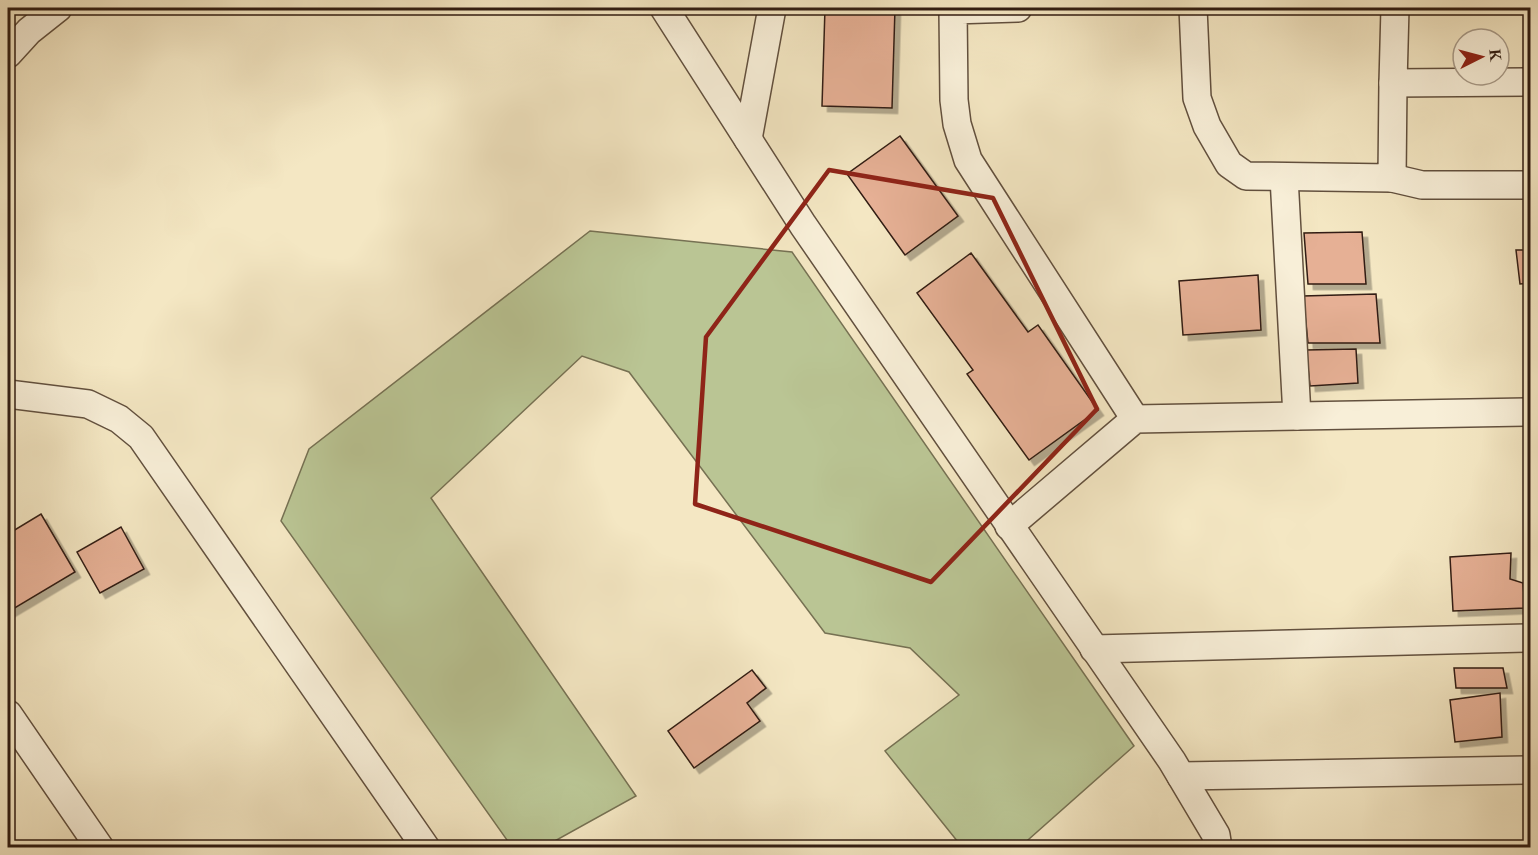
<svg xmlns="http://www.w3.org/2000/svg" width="1538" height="855" viewBox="0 0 1538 855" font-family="Cardo,serif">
<defs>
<filter id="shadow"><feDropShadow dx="5.5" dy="5.5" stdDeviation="0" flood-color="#0004"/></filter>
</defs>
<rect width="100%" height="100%" fill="#f4e7c3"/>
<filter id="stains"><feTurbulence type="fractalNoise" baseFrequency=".00333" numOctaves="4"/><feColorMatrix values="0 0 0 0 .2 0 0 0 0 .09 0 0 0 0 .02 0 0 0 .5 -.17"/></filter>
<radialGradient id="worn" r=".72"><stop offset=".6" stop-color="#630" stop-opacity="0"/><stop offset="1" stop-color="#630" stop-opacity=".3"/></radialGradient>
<polygon fill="#bac594" stroke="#767153" stroke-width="1.5" points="590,231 792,252 1134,746 1020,847 962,847 885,751 959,695 910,648 825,633 629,372 582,356 431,498 636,796 544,847 512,847 281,521 309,449"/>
<g fill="#e6b095" stroke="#311d12" stroke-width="1.5" filter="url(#shadow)">
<polygon points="825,8 895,8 892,108 822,106"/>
<polygon points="900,136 958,216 905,255 847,174"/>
<polygon points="1362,232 1366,284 1308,284 1304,233"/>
<polygon points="1516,250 1530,250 1530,283 1520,284"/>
<polygon points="971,253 1028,332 1038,325 1098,410 1029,460 967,374 973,370 917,293"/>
<polygon points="1258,275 1261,330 1183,335 1179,281"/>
<polygon points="1376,294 1380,343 1308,343 1303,296"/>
<polygon points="1356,349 1358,383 1310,386 1306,350"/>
<polygon points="41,514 75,572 8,612 8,534"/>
<polygon points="121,527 144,569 100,593 77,552"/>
<polygon points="1511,553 1510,579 1523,583 1525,608 1453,611 1450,557"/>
<polygon points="1454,668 1503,668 1507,688 1456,688"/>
<polygon points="752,670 766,688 747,703 760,721 694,768 668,731"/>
<polygon points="1500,693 1502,737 1455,742 1450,700"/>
</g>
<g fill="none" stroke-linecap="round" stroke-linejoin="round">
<g stroke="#62503e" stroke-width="30">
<g id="street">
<polyline points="664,8 803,225 1172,761 1216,835 1218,848"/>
<polyline points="1018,8 953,10 954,100 957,124 968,160 1135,419"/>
<polyline points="1193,8 1197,98 1207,126 1229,164 1246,176 1392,178 1393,83"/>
<polyline points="1395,8 1393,83 1530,82"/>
<polyline points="8,54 29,31 58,8"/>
<polyline points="748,139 772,8"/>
<polyline points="1284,177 1297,416"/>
<polyline points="1392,178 1422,185 1530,185"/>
<polyline points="8,394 88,404 119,419 141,437 426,848"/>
<polyline points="1009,526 1135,419 1530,412"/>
<polyline points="1094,649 1530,638"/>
<polyline points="8,714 100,848"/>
<polyline points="1181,776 1530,770"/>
</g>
</g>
<use href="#street" stroke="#f8efd8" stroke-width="27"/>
</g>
<path fill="none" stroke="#8f2418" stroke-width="4.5" stroke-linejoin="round" d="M829,170L993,198L1097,409L931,582L695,504L706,337Z"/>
<rect width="1538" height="855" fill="none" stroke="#f4e7c3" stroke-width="30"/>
<rect x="9" y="9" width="1520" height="837" fill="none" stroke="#311d12" stroke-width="3"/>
<rect x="15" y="15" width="1508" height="825" fill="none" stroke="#311d12" stroke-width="1.5"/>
<g transform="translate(1481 57) rotate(84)"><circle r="28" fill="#f8efd8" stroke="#a89b89" stroke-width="1.5"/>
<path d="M0-4.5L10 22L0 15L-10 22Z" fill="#8f2418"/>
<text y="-9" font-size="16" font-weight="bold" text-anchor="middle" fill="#311d12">K</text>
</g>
<rect width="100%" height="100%" filter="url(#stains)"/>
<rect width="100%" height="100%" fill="url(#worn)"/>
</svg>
